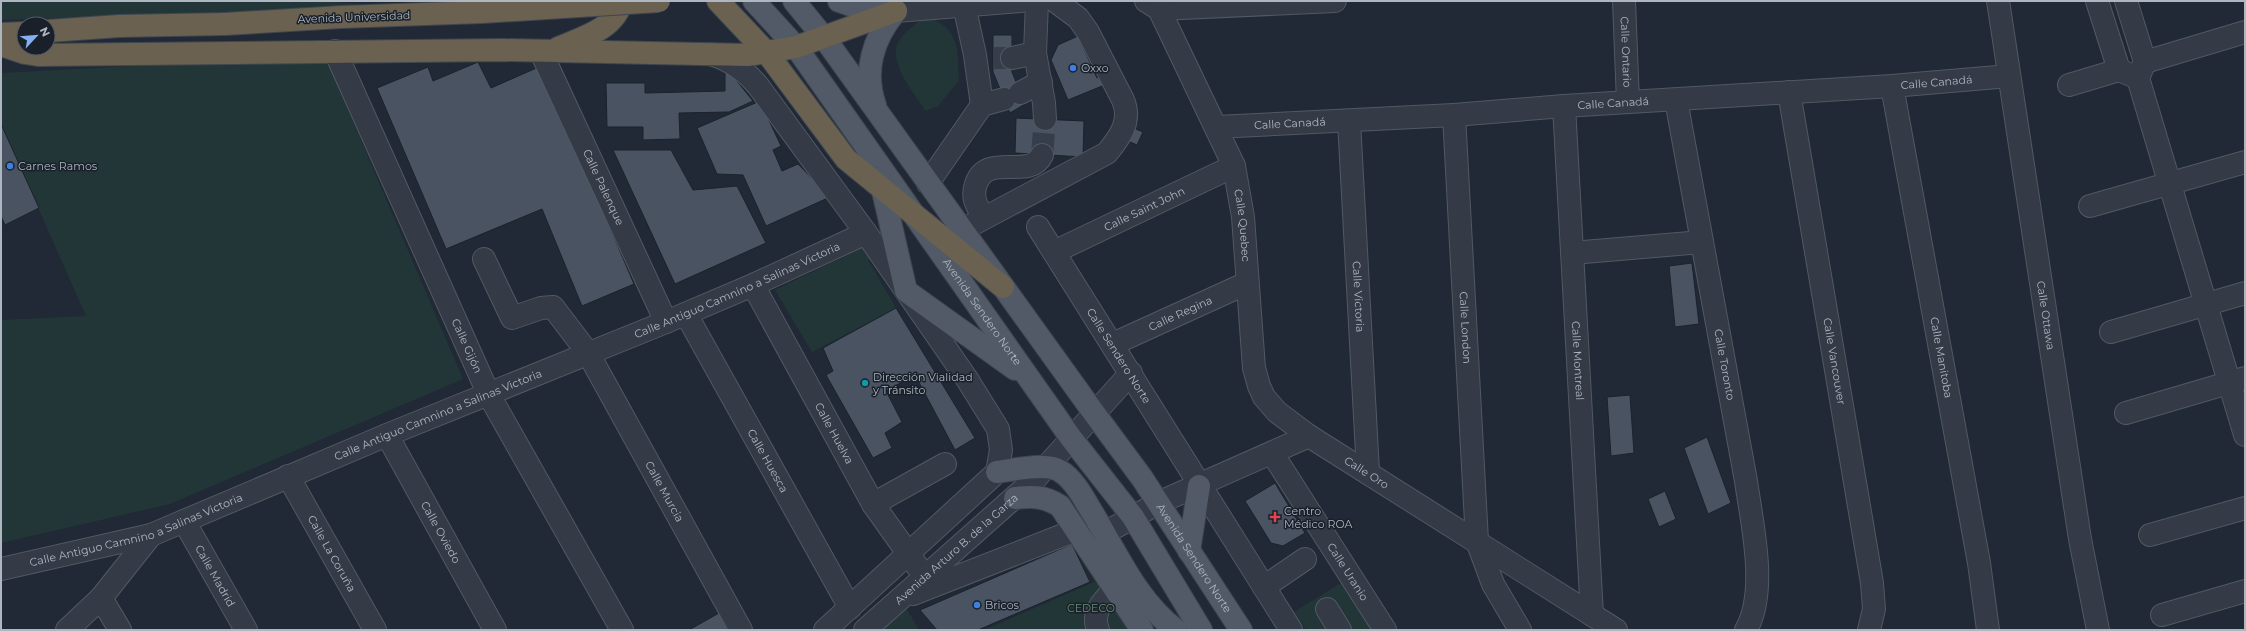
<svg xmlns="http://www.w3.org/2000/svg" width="2246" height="631" viewBox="0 0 2246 631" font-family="Montserrat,sans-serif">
<rect width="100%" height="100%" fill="#202935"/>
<g fill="#233637">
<polygon points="1,1 321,1 393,7 1,20"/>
<path d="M927,16C961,31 957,48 959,80L938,106L926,111C915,95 886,60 899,41C906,30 917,23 927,16Z"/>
<polygon points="325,56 463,379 170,504 1,543 1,320 86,316 1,124 1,73"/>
<polygon points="870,244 880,254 868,260 896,308 812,352 775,290"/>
<polygon points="1099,580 1132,630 984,630"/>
<polygon points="1344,581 1376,630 1306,630 1294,612"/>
<polygon points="905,606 919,630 878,630"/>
</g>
<g fill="#495361" stroke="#1b222c">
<polygon points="993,35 1012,35 1012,72 1025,104 1010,113 993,72"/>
<polygon points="1078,36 1097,78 1103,75 1107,84 1068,100 1051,60 1058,45"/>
<polygon points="478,62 491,88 541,66 634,284 582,306 542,209 446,249 377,88 428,67 433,81"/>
<polygon points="725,70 732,75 753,101 729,112 679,113 680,139 643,140 643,127 607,127 606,83 645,83 645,93 725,91"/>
<polygon points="760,101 781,146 773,150 782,171 798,164 830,197 766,226 743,175 717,174 697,128"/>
<polygon points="1016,118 1084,121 1083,157 1015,153"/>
<polygon points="1,124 39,208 5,225 1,216"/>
<polygon points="1126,125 1143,132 1137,145 1121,138"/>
<polygon points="613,150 671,150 693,190 737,186 766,243 675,284"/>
<polygon points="1692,263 1699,324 1675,327 1669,266"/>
<polygon points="896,308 975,438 955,450 915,375 886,391 902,422 885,433 892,448 873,458 826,375 833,371 823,348"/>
<polygon points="1630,395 1634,453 1611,456 1607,397"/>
<polygon points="1707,437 1731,503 1708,514 1684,448"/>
<polygon points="1275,483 1305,533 1283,546 1271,543 1245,501"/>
<polygon points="1665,491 1676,519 1659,527 1648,499"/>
<polygon points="1072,544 1090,582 978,630 937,630 920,610"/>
<polygon points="719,613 728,630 689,630"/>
</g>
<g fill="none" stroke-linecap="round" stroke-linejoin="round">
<g stroke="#353e4a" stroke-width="22" stroke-dasharray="22 11" stroke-linecap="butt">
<polyline points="993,58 1012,58"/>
<polyline points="1042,155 1045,119"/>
</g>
<g stroke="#515963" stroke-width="24">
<g id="minor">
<polyline points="1037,1 1035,53 1044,103 1045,119"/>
<polyline points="1146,1 1159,9 1335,1"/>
<path id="s1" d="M1624,1L1628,102"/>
<path id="s2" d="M1998,1L2080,539L2098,630"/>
<polyline points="2097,1 2119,70 2138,78"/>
<polyline points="2126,1 2145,62 2138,78 2245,435"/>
<polyline points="878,8 896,11 1021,1"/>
<path id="s3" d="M1159,9L1234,166L1243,217L1254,368L1259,386L1264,397L1277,412L1309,436L1616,630"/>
<path id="s4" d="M335,51L489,395L622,630"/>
<path id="s5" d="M541,52L666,322"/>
<path d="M710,54C731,60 746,71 759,87L866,233L967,379L998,429L1001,450L997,472L825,630"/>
<polyline points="1012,58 1035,53"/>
<polyline points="2145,62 2245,32"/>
<polyline points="2069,85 2119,70"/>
<path id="s6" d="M1892,86L1979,563L1988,630"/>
<path id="s7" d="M1789,92L1872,583L1874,609L1869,630"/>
<polyline points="1020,93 1041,82"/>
<path id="s8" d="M1676,100L1746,481C1752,524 1768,591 1746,630"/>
<polyline points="982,105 1004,99"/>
<path id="s9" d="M1564,106L1592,615"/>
<path id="s10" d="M1454,115L1477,541L1493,584L1520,630"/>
<path id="s11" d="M1349,121L1368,472"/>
<path id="s12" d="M1216,127L1454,115L1564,106L1892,86L2009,76"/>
<polyline points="928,183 982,105 975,55 964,5"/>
<polyline points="2090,206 2245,162"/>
<path d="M984,218C977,206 971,198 976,184C987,151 1030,181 1042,155"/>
<path id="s13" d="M1038,227L1291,630"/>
<path d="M962,230L1107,153C1120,137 1132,121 1123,100L1088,32L1078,18L1055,1"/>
<path id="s14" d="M1054,252L1234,166"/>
<polyline points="1572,253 1702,242"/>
<path id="s15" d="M484,259L512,318L541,308L553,307L588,353L741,630"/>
<path id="s16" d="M753,285L873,504L917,566"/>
<path id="s17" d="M686,314L850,608"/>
<polyline points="2111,332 2245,293"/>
<path id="s18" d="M1113,344L1247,283"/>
<polyline points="2126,413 2245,378"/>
<path id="s19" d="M387,435L495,630"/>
<path id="s20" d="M1272,453L1385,630"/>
<path id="s21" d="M288,476L375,630"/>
<polyline points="873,504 945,464"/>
<path id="s22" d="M184,521L246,630"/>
<polyline points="1105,533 1158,503 1309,436"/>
<polyline points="2150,535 2245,508"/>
<path id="s23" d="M1,569L151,535L387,435L666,322L753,285L866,233"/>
<polyline points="1264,587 1305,559"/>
<polyline points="913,594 1076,530"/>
<polyline points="101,598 120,630"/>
<polyline points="1327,609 1340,630"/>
<polyline points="2162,615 2245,591"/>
<polyline points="67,630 101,598 151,535"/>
<path id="s24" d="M865,630L1035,479L1131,373"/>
<path d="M1098,630C1091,612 1103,601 1115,589"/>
</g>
</g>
<g stroke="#3d444f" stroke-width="24">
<g id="major">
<path id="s25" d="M754,1L796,47L1071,438L1133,517L1201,630"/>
<path id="s26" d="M794,1L825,39L1094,413L1142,478L1241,630"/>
<polyline points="839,1 873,13 894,12"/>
<path d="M875,105C863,71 873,38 896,11"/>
<polyline points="880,178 906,291 1015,369"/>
<path d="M997,472C1013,470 1047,462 1060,471C1074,479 1084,499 1092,512C1117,553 1137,601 1176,630"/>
<path d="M1015,498C1033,496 1044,496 1060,506L1142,630"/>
<polyline points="1189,551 1199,486"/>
</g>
</g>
<g stroke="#3e4650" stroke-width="24">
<g id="highway">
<polyline points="718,1 767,53 846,159 1003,287"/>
<polyline points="48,31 119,26 225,24"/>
<polyline points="1,34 24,33"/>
<polyline points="1,45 25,53 38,55 502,50 749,55 796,47 896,11"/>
<path d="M558,48C583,37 614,30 622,1"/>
</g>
</g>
<use href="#minor" stroke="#343b46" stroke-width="22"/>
<use href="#major" stroke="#515a66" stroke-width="22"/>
<use href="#highway" stroke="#6b6151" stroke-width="22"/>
<g stroke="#3e4650" stroke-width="24" stroke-linecap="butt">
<polyline id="highway-bridge" points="225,24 341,17 482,12 659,1"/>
</g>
<use href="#highway-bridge" stroke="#6b6151" stroke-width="22"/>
</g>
<g fill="#3f7fe0" stroke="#19202a" stroke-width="1.5">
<circle cx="1073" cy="68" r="4"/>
<circle cx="10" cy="166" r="4"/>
<circle cx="977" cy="605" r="4"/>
</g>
<circle fill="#0f9aa8" stroke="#19202a" stroke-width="1.5" cx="865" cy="383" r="4"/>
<path fill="#e0444e" stroke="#19202a" stroke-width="1.5" d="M1273 511h4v4h4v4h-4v4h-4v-4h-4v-4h4z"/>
<g text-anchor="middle" stroke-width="3" stroke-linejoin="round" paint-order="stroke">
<g font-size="11" fill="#aeb6c2" stroke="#19202a">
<text transform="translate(354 17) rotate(-2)" y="4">Avenida Universidad</text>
<text dy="4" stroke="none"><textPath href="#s1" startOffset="51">Calle Ontario</textPath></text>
<text dy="4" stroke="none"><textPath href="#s12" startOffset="722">Calle Canadá</textPath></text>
<text dy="4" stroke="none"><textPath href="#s12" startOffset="398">Calle Canadá</textPath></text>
<text dy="4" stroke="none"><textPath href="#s12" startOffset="74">Calle Canadá</textPath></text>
<text dy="4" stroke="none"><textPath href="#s5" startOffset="149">Calle Palenque</textPath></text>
<text dy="4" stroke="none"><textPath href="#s14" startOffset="100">Calle Saint John</textPath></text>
<text dy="4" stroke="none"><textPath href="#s3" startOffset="234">Calle Quebec</textPath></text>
<text dy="4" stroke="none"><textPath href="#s23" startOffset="789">Calle Antiguo Camnino a Salinas Victoria</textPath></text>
<text dy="4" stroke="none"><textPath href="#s11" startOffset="176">Calle Victoria</textPath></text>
<text dy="4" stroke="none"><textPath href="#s25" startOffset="386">Avenida Sendero Norte</textPath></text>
<text dy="4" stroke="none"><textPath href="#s18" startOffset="74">Calle Regina</textPath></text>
<text dy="4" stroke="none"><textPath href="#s2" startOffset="318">Calle Ottawa</textPath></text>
<text dy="4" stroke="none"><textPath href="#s10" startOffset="213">Calle London</textPath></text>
<text dy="4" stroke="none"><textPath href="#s4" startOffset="323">Calle Gijón</textPath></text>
<text dy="4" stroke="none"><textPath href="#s13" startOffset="152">Calle Sendero Norte</textPath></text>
<text dy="4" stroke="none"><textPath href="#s6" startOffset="276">Calle Manitoba</textPath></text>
<text dy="4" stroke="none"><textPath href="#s9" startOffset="255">Calle Montreal</textPath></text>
<text dy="4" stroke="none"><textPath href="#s7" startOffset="273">Calle Vancouver</textPath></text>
<text dy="4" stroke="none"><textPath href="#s8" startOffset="269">Calle Toronto</textPath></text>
<text dy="4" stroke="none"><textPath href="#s23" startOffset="465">Calle Antiguo Camnino a Salinas Victoria</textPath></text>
<text dy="4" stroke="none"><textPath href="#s16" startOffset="169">Calle Huelva</textPath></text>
<text dy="4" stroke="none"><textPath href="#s17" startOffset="168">Calle Huesca</textPath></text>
<text dy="4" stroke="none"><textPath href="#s3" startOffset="536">Calle Oro</textPath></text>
<text dy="4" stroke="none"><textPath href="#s15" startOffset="324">Calle Murcia</textPath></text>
<text dy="4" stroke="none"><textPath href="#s23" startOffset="141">Calle Antiguo Camnino a Salinas Victoria</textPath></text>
<text dy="4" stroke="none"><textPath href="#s19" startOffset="111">Calle Oviedo</textPath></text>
<text dy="4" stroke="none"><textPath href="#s24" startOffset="122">Avenida Arturo B. de la Garza</textPath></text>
<text dy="4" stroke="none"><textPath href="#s21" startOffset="89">Calle La Coruña</textPath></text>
<text dy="4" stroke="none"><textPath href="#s26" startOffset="686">Avenida Sendero Norte</textPath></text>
<text dy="4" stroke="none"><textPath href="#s20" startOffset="141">Calle Uranio</textPath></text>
<text dy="4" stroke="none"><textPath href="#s22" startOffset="63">Calle Madrid</textPath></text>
</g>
<g font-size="11" fill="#aeb6c2" stroke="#19202a" text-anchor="start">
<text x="1081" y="72">Oxxo</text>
<text x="18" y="170">Carnes Ramos</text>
<text x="873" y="381">Dirección Vialidad<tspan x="873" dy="13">y Tránsito</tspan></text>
<text x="1284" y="515">Centro<tspan x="1284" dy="13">Médico ROA</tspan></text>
<text x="985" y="609">Bricos</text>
</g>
<g font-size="11" fill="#679170" stroke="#19202a">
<text x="1091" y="612">CEDECO</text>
</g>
</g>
<rect width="2246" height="631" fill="none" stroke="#aeb6c2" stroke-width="4"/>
<g transform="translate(36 36) rotate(64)"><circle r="19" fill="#19202a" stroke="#555c67"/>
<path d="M0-3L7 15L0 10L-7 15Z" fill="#84aff1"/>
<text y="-6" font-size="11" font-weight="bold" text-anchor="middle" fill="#aeb6c2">N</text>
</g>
</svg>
